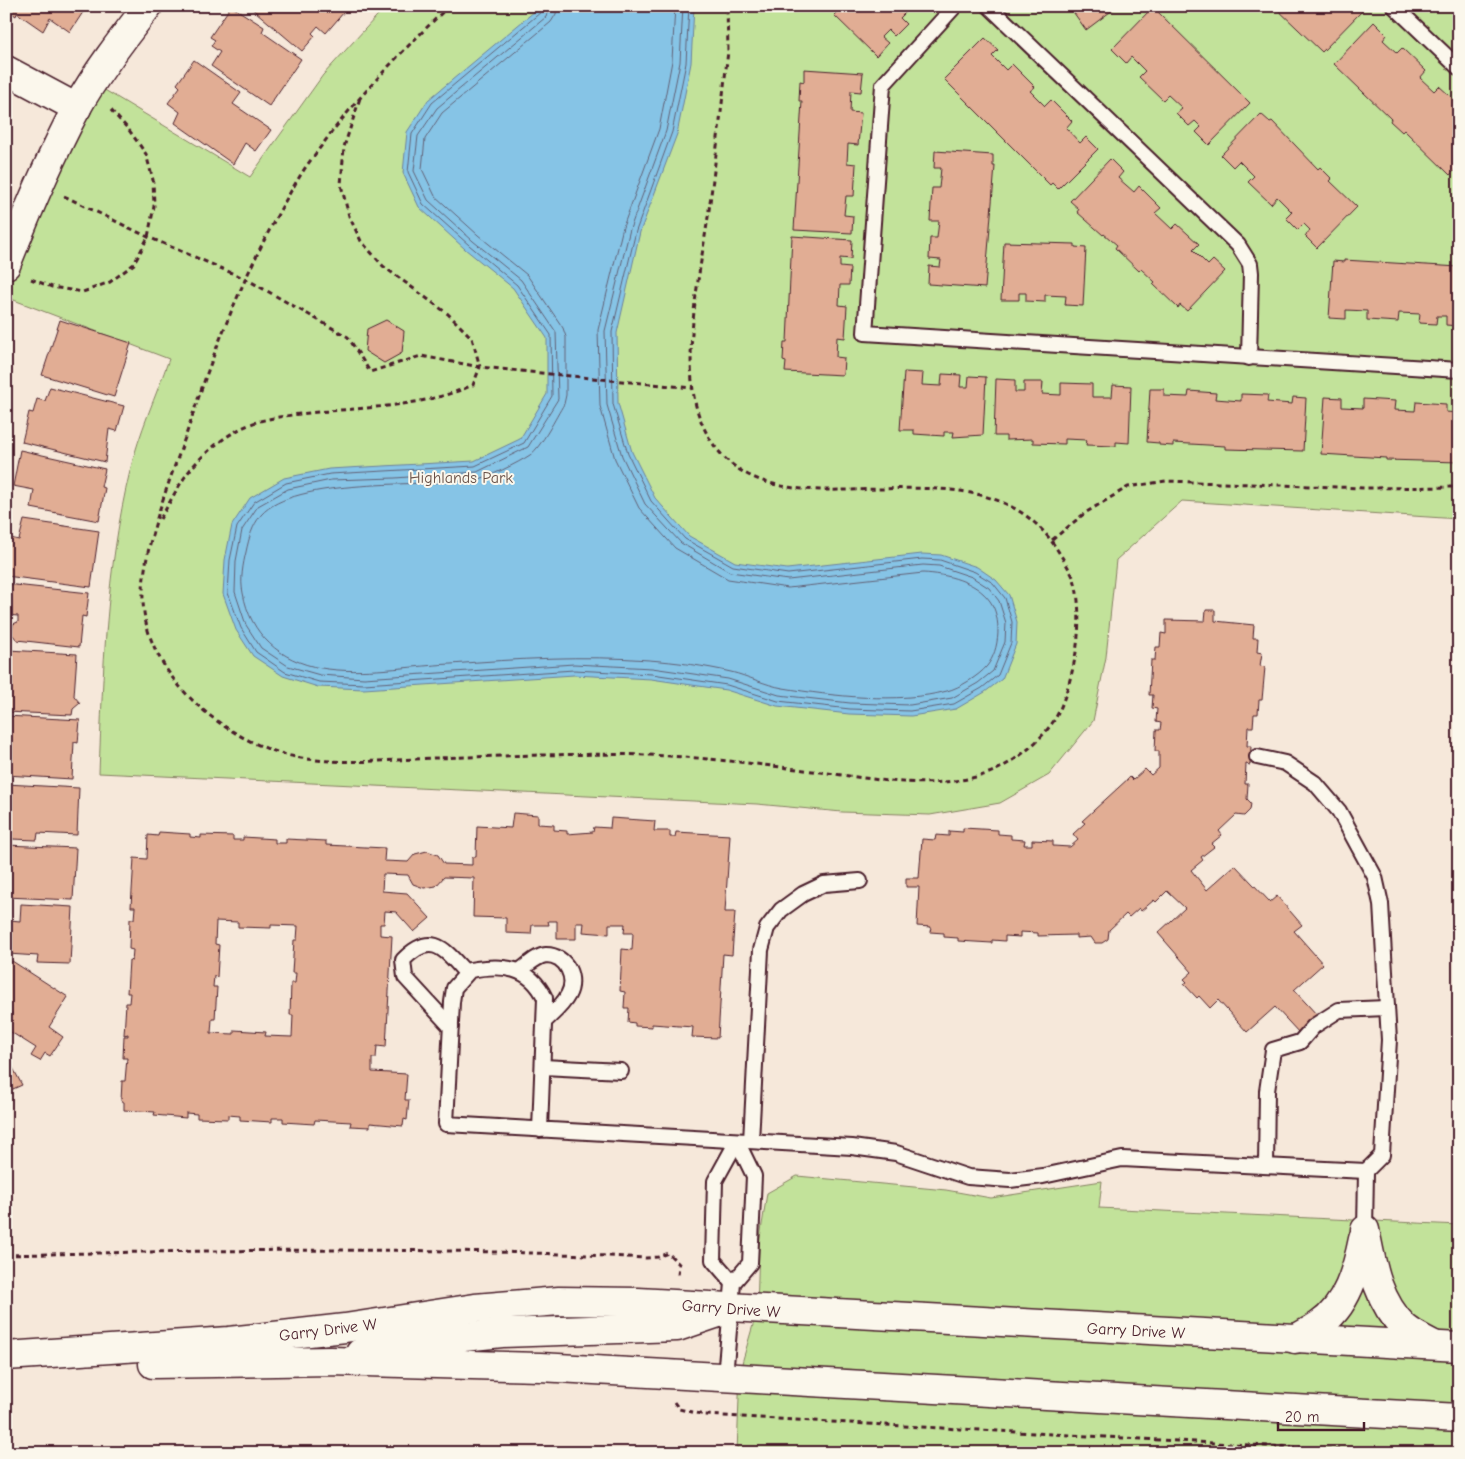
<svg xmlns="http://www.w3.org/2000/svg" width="1465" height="1459" viewBox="0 0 1465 1459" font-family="'Comic Neue',sans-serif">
<rect width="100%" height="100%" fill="#f6e8da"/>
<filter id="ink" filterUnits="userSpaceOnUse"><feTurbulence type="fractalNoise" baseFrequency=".02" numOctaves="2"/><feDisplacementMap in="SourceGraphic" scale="10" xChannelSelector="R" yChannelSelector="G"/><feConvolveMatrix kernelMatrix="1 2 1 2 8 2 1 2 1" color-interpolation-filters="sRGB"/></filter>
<g filter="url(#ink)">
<g fill="#c2e29a" stroke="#868062">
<path d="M386,6H1459V519L1182,501L1116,560L1106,657L1093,721L1049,775L1000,803L930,815L842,812L757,804L99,773C103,671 106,570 130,471C139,433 156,396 169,359L6,297V265L93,83L250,177L323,75Z"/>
<polygon points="797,1176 946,1190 991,1198 1102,1181 1099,1208 1459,1225 1459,1453 737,1453 740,1370 757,1311 759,1244 767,1193"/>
</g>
<polygon fill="#86c4e6" stroke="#6e829b" points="541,6 694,6 691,63 677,134 640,232 617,333 618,403 632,452 655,498 689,536 735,562 787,569 922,554 941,555 977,567 996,580 1009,595 1017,622 1016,644 1002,679 985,692 956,709 911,716 849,714 777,706 726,690 651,679 574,675 364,689 318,687 283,676 253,656 236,630 223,594 225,560 232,525 250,498 284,478 329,469 474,461 520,439 547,394 547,338 513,288 465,249 419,207 403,173 407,132 428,100"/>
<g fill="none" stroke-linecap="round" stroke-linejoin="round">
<g stroke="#626176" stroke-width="1">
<polyline points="543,6 541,12 432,103 412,134 408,172 423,204 469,245 517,285 551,335 552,396 524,443 475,466 330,474 286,483 254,502 237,527 230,560 228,593 241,628 256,652 285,672 319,682 364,684 574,670 652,674 727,685 778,701 850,709 910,711 954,704 982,688 998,675 1011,643 1012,622 1005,598 993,583 975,572 940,560 922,559 788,574 733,566 685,539 651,501 628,454 613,404 612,332 636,231 672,132 686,63 689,6"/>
<polyline points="550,6 546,17 437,108 418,136 414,171 428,200 473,241 521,280 556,332 558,399 528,447 477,472 395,478 331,480 288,489 258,506 242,530 236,561 235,592 246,625 261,648 288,666 320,675 364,678 574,664 652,668 728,679 779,695 850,703 910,705 952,698 978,683 993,671 1005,642 1006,623 999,601 989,588 972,577 939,566 923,565 788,580 730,572 681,543 645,504 622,456 607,405 605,331 630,229 666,131 680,62 683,6"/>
<path d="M557,6L556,14L551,22L442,113L425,139L422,169L435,196L478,235L527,275L563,328L566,337V395L564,404C556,417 542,446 530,455C518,463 488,478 474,480C423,487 294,477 261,515C252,526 249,538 246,552C243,564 240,580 243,593C250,634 280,661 321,668C363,675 409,666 451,664C517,659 583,655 649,660C676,662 705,666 731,672C748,676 765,685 783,688C832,696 899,704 947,691C959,688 979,676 987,666C1000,650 1002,618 990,601C976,581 946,574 923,573L788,588L728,579L675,548L639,508L615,459L600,406L598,330L623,227L659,129L672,61L675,6"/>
</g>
</g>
<g fill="#e1ad94" stroke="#4a1f2b" fill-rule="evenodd">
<polygon points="6,6 87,6 70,32 50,18 43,31 17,13 16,16 6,9"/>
<polygon points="231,6 264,27 262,32 301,59 269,106 211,66 220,52 211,46 215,40 210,37"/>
<polygon points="249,6 338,6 344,12 326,33 318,26 312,33 315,36 302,51"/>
<polygon points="839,6 912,6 900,18 906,24 894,36 888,30 881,37 888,43 876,56 834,15 841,8"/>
<polygon points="1069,6 1118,6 1086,30"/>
<polygon points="1274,6 1358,6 1362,11 1322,52"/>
<polygon points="1153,7 1250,103 1209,145 1196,132 1201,127 1195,121 1189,126 1176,113 1182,108 1168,95 1163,100 1139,77 1145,71 1131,57 1126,63 1112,49"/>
<polygon points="1374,22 1387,35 1383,40 1397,53 1402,48 1426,71 1420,78 1434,91 1439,86 1459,104 1459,166 1450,175 1404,130 1402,132 1390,121 1391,119 1334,64"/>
<polygon points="985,38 998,50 992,56 1006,70 1012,64 1035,87 1030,91 1045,106 1051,100 1072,121 1066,128 1080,143 1086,137 1098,149 1058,189 1052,183 1050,185 944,79"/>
<polygon points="194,60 241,93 233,104 271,130 256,151 245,143 233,164 175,123 180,112 168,103 180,87 177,84"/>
<polygon points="804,69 863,73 861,92 851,91 850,112 861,113 858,145 848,144 847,163 856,164 854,196 846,196 844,215 853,216 852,233 794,230 802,101 799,101 800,81 804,82"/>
<polygon points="1261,114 1270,122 1272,121 1318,169 1320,167 1332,179 1330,181 1357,207 1317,248 1305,236 1310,230 1304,224 1298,230 1286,218 1292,212 1277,197 1271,204 1248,182 1254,176 1239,161 1233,167 1221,155"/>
<polygon points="935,151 993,155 993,166 995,166 985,288 928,284 929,266 940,267 941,260 929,259 930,238 937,238 939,221 930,221 932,188 939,188 941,168 934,168"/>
<polygon points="1110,159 1123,172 1118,178 1134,192 1139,186 1161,208 1155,213 1172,229 1177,224 1199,244 1193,250 1208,265 1213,260 1225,271 1187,311 1180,305 1178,308 1153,284 1155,282 1141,269 1139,271 1115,248 1117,245 1104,234 1103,235 1077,212 1079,209 1070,201"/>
<polygon points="792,236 852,240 851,259 840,258 840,267 850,268 849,285 840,285 839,305 847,306 845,338 837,337 836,357 844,358 843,375 785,372 786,362 783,361 784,342 787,342"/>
<polygon points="1004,242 1075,244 1075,247 1086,248 1083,306 1065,305 1066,296 1045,295 1045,302 1026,301 1026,293 1019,293 1019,300 1001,300"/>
<polygon points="1344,260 1459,267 1459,326 1446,325 1446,316 1437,316 1436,324 1419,323 1420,314 1399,313 1398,322 1367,320 1367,311 1346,310 1346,319 1329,318 1333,261 1344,262"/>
<polygon points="60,320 131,343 114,397 42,375"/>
<polygon points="386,320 404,331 402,353 384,363 365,351 367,329"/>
<polygon points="904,372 923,373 922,385 941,386 942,374 961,375 960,387 968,387 969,376 986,377 983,435 953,437 954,432 944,432 944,436 914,434 914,430 900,430"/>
<polygon points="996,379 1015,380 1015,392 1024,392 1024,382 1043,382 1042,394 1061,395 1061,383 1092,384 1092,397 1112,397 1113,385 1131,386 1129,443 1116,442 1116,446 1086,445 1087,440 1065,439 1065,444 1033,443 1033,439 1006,440 1006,436 994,436"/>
<polygon points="50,387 124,406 117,431 109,429 105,462 22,442 29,412 33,413 37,399 45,401"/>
<polygon points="1150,389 1164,389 1164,396 1188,397 1189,391 1216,393 1215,399 1241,401 1241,394 1268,395 1267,402 1292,404 1293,397 1306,398 1303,451 1225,449 1225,446 1173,443 1173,446 1159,445 1159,443 1147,442"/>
<polygon points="1325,397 1342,398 1342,407 1363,408 1363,399 1395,401 1394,410 1415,411 1416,402 1446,404 1446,412 1459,413 1459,462 1386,460 1386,458 1321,454"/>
<polygon points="20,450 105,469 101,487 105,488 99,521 31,508 34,490 13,486"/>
<polygon points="24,520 99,531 91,587 6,576 6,537 19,540"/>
<polygon points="6,584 89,593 86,617 82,616 79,647 17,640 12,634 13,624 18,622 18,616 6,615"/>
<polygon points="1206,610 1215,610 1215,621 1254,625 1253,638 1258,638 1257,652 1262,653 1260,666 1265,667 1262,700 1259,700 1258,714 1254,714 1253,727 1248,727 1247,746 1251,746 1250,765 1246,764 1245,784 1248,784 1247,799 1251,803 1250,810 1244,816 1236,815 1219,831 1222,835 1211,844 1214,847 1201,857 1203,860 1191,870 1207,890 1235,865 1270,902 1277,896 1302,925 1294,931 1323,964 1294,990 1318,1016 1300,1034 1275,1007 1247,1032 1218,1000 1210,1008 1199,996 1197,998 1184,984 1187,982 1184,979 1192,972 1158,933 1185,908 1167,891 1156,902 1154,900 1141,911 1139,908 1129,917 1126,914 1109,930 1108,939 1102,943 1095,943 1091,937 1076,938 1076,935 1038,936 1038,933 1020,932 1020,937 1005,936 1005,941 992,940 992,943 958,941 958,938 944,937 944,933 930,932 931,927 917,926 919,887 906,887 906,878 919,878 922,839 935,840 936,835 949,836 949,831 963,832 963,828 998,830 998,834 1011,835 1011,839 1025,840 1024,845 1032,845 1032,840 1053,841 1053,846 1070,847 1078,840 1073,834 1085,823 1082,821 1130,777 1133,780 1145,769 1151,775 1159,768 1159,751 1155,751 1156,730 1160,730 1161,723 1156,722 1157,709 1152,708 1153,695 1149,695 1151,660 1155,660 1156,647 1160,647 1161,633 1166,634 1166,620 1205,621"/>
<polygon points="8,650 77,654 74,696 80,703 73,709 72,715 6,712"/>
<polygon points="6,716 80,720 78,743 74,742 72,779 6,775"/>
<polygon points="6,784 79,788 77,835 38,833 37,840 12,839 11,835 8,834 6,838"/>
<path d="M513,813L538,815V824L554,825V830L567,831V834L593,832L594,827L610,828L611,818L655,821L654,831H670V837H675L676,832L730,835L725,912H735L732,955L723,954L718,1038L692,1037L693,1027L652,1024V1027L635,1026V1023L628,1022L629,1008H624L625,992L620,991L622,949L632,950L633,933H624L625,924H609V934L583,932L584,923H576V939H557V921H548L549,925H532L531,934L506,933V918L473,917L474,878L444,877L436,886L424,888L413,884L408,875L383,874L382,891L407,893L430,918L414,932L396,912L385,911L384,924H380V935L392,936L386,1047L377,1046L376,1058H372V1072L407,1074L405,1100H409L407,1120L404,1119L403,1126L370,1123V1127L350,1126L351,1122L315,1120L314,1124L283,1122V1118H272V1122L240,1120V1116L228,1115V1119L197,1118V1114L186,1113V1118L154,1115L155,1112L124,1110V1102L121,1101L122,1081H125L127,1058H123L124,1036H128V1034L124,1035L126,1003H129L130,993H127L129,960L132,961L133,950L129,949L130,919H134L135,907H131L134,858L147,859L148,835L158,836L159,832L190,834V837L201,838V835L233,836V840H243V837L275,839V843H286V839L326,841V845L385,848L384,861L408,862L415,854L427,851L438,855L444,864L472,865V857H476L477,826L511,828ZM216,921L238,922V927L271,928V925L298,926L297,940H294L292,973H296L295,983H291L290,1015H293L292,1037L265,1036L266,1032L234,1030V1034L211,1033L212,1019H215L217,987H213L214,976L217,977L219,945L215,944Z"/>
<polygon points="6,845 76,848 73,900 6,897"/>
<polygon points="21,904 73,907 70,964 37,963 38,956 8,954 10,920 20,921"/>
<polygon points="12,961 68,997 49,1027 63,1037 50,1056 45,1053 40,1061 31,1056 36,1048 6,1029 6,1021 12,1013 6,1009 9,1000 6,998 6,969"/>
<polygon points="6,1055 22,1085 6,1092"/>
</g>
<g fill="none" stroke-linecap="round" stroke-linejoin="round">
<g stroke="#4a1f2b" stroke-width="18">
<g id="lane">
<polyline points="955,6 883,85 865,333 1459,370"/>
<polyline points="989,6 1238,245 1250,264 1251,273 1249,358"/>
<polyline points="1394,6 1459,68"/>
<path d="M519,971C527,966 536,956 546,955C567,955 577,979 568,995C563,1005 552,1014 545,1021"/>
<path d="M451,1027L405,977L403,960C432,930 445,950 466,973"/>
<polyline points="543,1067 621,1071"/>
<path d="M540,1130L545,998C530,966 502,964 470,970L454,988L452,1002L446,1124L852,1147L896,1153L968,1177L1010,1180L1043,1176L1122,1159L1366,1171L1382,1155L1389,1040L1381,904L1375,877L1339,811L1315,783L1285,763L1257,757"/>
<polyline points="751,1141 761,950 767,928 781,910 803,894 824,884 860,881"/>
<polyline points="1266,1166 1267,1091 1273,1050 1300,1042 1314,1026 1339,1010 1386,1008"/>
<polyline points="1365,1230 1366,1171"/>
<polyline points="733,1283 713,1260 715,1181 737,1141"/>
<polyline points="725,1377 733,1283 750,1263 754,1176 737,1141"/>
</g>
</g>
<g stroke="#4a1f2b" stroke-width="31">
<g id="street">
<polyline points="6,70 77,108"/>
<path d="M6,265C27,212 49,160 76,109C96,73 122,39 148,6"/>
</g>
</g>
<g stroke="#4a1f2b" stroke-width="31">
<g id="secondary">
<path d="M1365,1230C1372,1265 1377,1300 1404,1327C1412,1334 1424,1340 1434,1345"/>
<path d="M1295,1339C1303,1334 1312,1330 1319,1325C1347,1307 1357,1269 1363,1239"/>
<polyline points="360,1353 395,1344 502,1333 677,1327 724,1311"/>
<polyline points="6,1356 229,1341 345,1328 475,1308 559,1301 638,1302 1459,1347"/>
<polyline points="153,1364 331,1361 540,1367 1459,1418"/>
</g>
</g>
<g stroke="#4a1f2b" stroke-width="3" stroke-dasharray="5 4" stroke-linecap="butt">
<path d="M449,6C407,46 367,87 331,133C321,147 309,161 300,176C254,251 218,337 191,420C174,472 141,545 143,600C145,677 229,746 301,758C345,765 390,760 434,758C505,756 577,753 648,755C706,757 763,765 821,772C873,779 928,790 980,776C1008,768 1036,746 1053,722C1062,709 1068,687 1072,672C1079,644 1082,607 1074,579C1072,574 1064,560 1061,556C980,412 760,567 701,421C678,367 701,269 709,210C716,157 722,104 728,51L727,6"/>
<polyline points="64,196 148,237 246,279 348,337 370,372 421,356 480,367 692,388"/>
<polyline points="31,279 52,287 83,292 110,282 134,264 148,237 154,206 153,180 146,154 129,130 109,108"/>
<path d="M160,519C171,501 182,477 197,462C213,445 237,427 260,421C331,404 405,415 473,385L480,367L472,338L448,314L383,266L361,241L349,216L341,185L344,147L360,98"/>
<polyline points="1052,540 1085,513 1128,487 1166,481 1365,488 1459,487"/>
<path d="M6,1255C219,1250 433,1246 646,1258L658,1257L668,1253L679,1264L678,1276"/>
<polyline points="674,1402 679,1409 705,1415 1397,1453"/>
</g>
<use href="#lane" stroke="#fbf7ec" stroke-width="14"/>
<use href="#street" stroke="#fbf7ec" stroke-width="28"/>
<use href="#secondary" stroke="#fbf7ec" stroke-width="28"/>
</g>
</g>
<g text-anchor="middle" stroke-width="4" stroke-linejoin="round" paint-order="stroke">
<g font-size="16" fill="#685047" stroke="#fbf7ec">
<text x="461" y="483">Highlands Park</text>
</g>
<g font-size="16" fill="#4a1f2b" stroke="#fbf7ec">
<text transform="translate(731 1308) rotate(4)" y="6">Garry Drive W</text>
<text transform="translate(328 1329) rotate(-7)" y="6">Garry Drive W</text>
<text transform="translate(1136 1330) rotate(3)" y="6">Garry Drive W</text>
</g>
</g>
<rect width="1465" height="1459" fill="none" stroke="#fbf7ec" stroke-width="25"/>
<rect x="12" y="12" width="1440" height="1434" fill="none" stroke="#4a1f2b" stroke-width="2" filter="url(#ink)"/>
<path d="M1278 1422v8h86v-8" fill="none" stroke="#4a1f2b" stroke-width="2.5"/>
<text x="1285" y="1422" font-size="15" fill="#4a1f2b" stroke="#fbf7ec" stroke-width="4" paint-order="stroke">20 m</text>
</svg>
